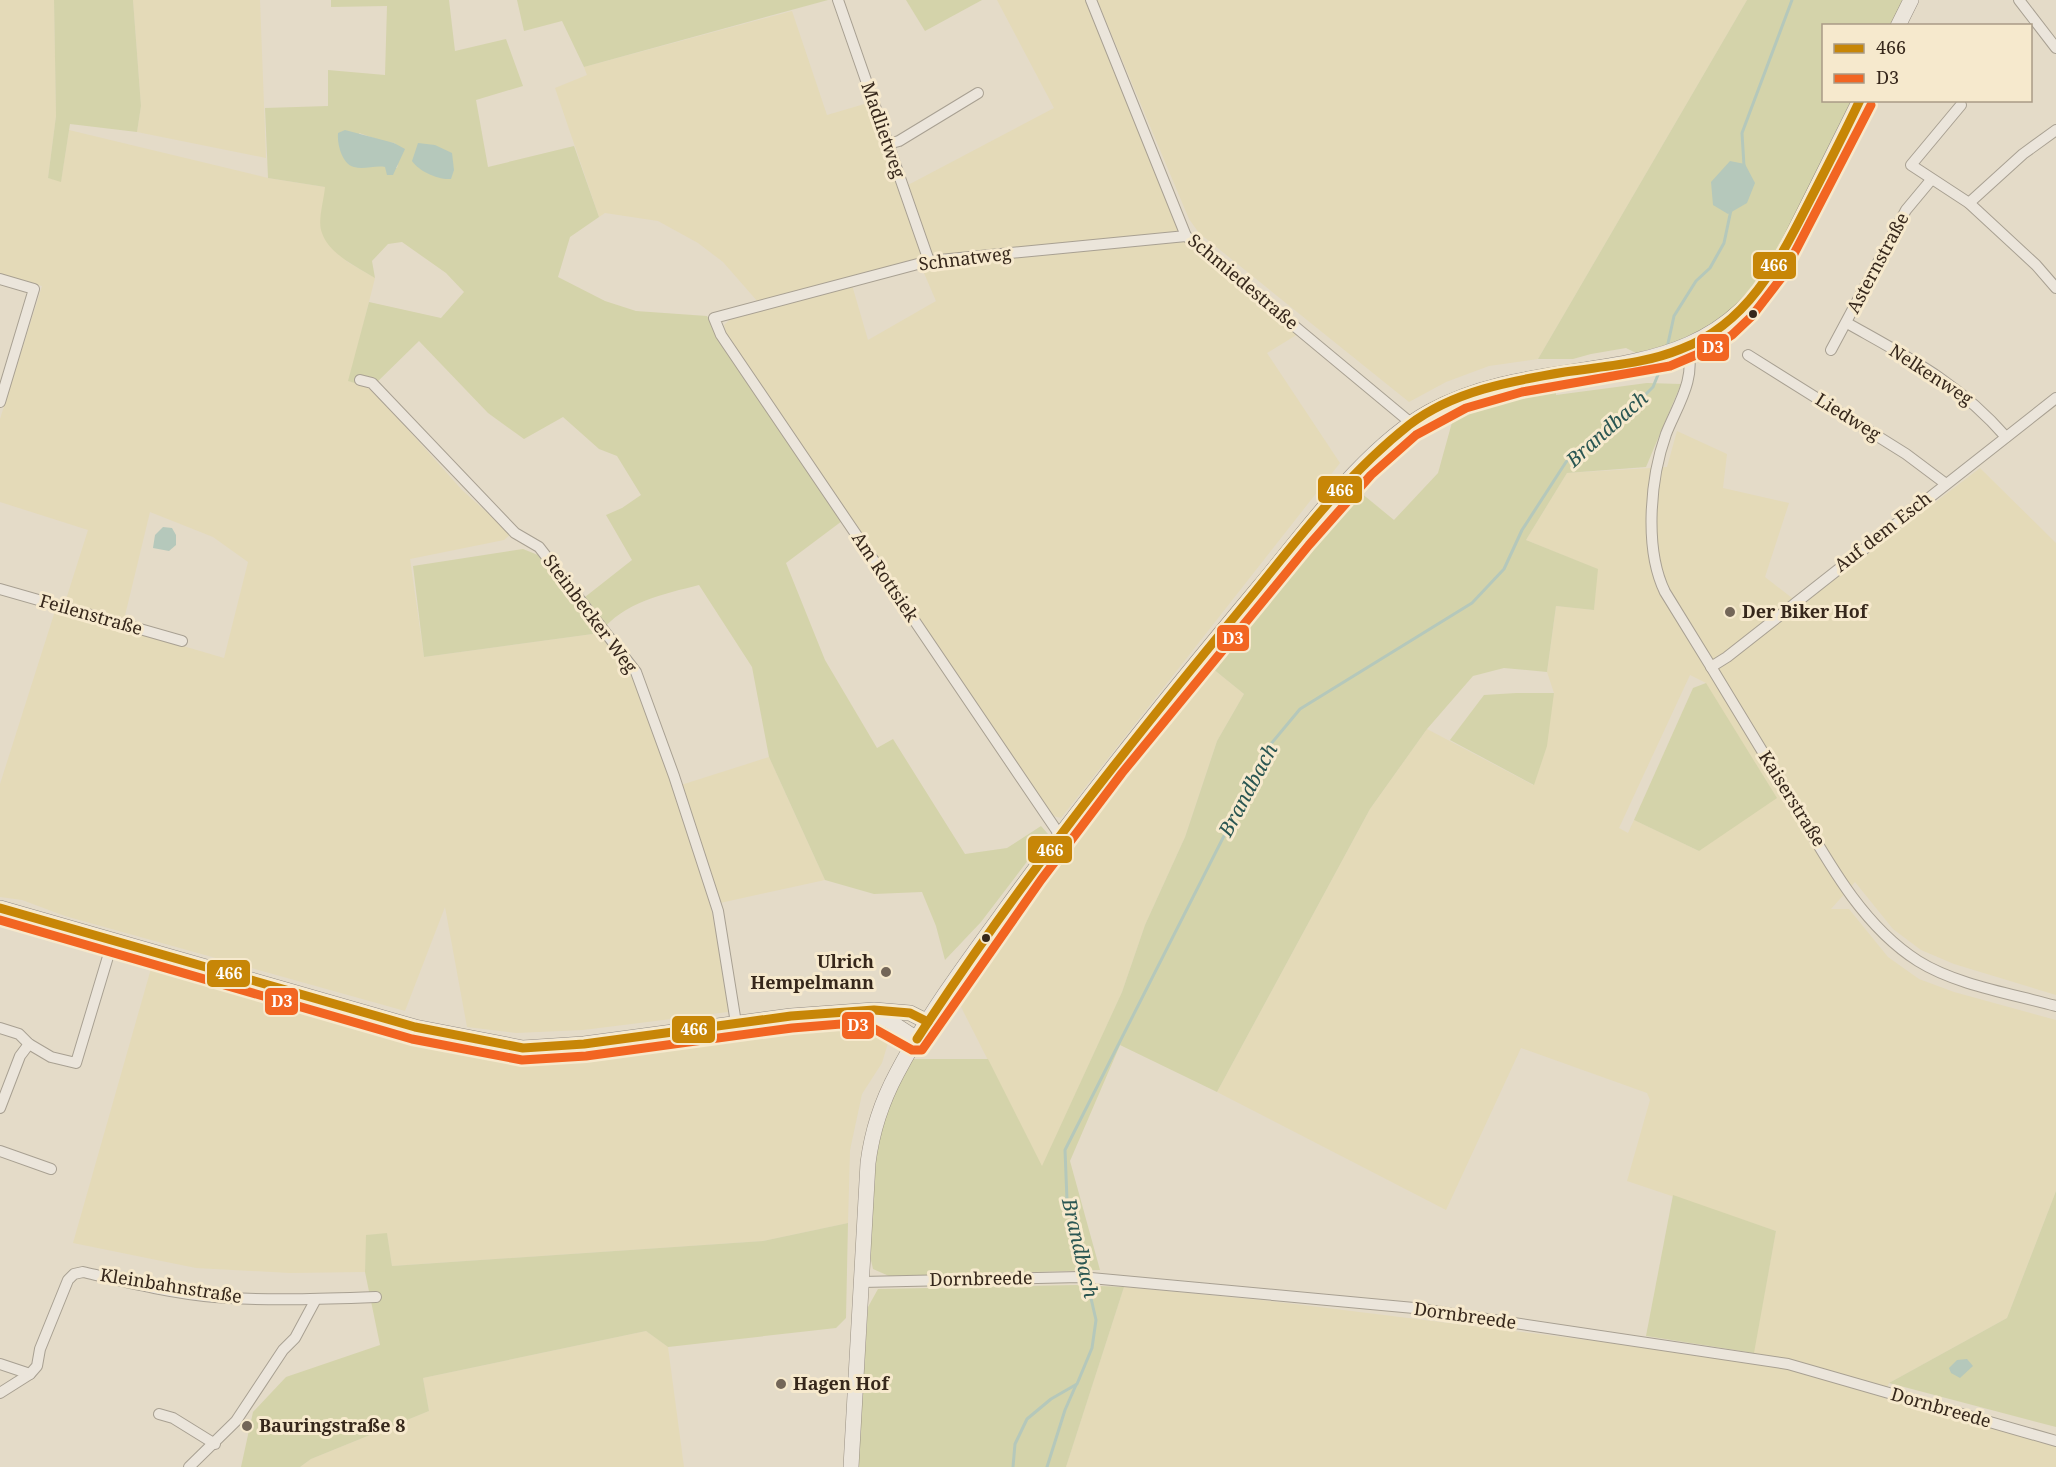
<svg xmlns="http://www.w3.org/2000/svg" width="2056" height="1467" viewBox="0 0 2056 1467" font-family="'Noto Serif',serif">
<rect width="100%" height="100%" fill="#e4dbc8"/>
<g fill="#e4dab8" fill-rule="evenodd">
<path d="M0,0H54L56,116L48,178L61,181L69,130L268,178L325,187L346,261L375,278L349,381L371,388L462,490L511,534L504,540L410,559L424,657L600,633L637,685L672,785L710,903L723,968L728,1012L583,1030L516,1033L467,1027L445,907L405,1011L65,916L22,900L0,897V784L55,611L62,612L88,530L0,502V419L42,286L0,274ZM150,512L213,537L248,562L224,658L122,628Z"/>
<polygon points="133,0 260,0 266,158 137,132 141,106"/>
<path d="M997,0H1085L1188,245L1197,250L1298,334L1267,353L1340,463L1061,818L1053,816L727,335L724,325L731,318L758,302L723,262L698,243L658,221L605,213L599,217L555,88L587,75L584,67L792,11L827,115L878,100L908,185L1054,108ZM921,266L936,301L868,340L852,285Z"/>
<polygon points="1097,0 1747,0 1538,359 1489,366 1446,382 1409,402 1199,233 1189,219"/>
<path d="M1677,431L1727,454L1723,488L1789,503L1765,577L1801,605L1980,468L2056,543V995L1954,964L1921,950L1893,929L1855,882L1831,909H1849L1888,957L1919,979L1954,992L2056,1020V1191L2007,1318L1889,1383L1884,1398L2056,1446V1467H1066L1124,1287L1261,1300L1752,1360L1776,1231L1627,1181L1650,1100L1647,1093L1521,1048L1446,1210L1217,1092L1370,809L1427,729L1533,785L1554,693L1547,672L1556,606L1594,610L1597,569L1526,540L1567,473L1667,467ZM1690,675L1706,683L1699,851L1634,820L1628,833L1619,828Z"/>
<polygon points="1207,664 1244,694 1217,741 1185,837 1145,925 1122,992 1042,1167 957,999 1073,834"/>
<polygon points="769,757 825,880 720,903 681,785"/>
<polygon points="154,958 451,1050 503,1056 555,1058 610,1053 834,1024 880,1031 888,1043 882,1063 862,1094 850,1150 848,1223 763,1241 392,1266 387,1234 367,1235 365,1272 290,1273 196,1268 73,1243"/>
<polygon points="646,1331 668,1347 684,1467 300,1467 311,1459 429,1411 423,1378"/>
</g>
<g fill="#d4d3aa" fill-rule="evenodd">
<polygon points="54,0 133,0 141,106 137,132 70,124 61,182 48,178 56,116"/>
<path d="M331,0H449L455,51L506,39L523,86L476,100L488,167L574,146L599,217L570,237L558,277L605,301L636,311L707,316L842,521L786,563L825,660L877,748L893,739L965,854L1007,848L1041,826L1048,834L981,922L945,960L936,926L922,892L874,894L825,880L769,757L752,667L699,585C664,594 623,602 600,633L424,657L413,566L523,549L538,555L577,599L585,597L632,560L606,515L622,508L641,495L617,456L599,449L563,417L524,439L488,413L419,341L371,388L348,381L369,302L441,318L464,292L446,273L402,242L388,244L372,261L375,278C357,267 329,254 322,233C317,222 324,200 325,187L268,178L265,108L328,106V70L385,75L387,6L331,7ZM359,133L385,142L395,143L399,159L397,168L374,165Z"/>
<polygon points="517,0 828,0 584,67 562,21 524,31"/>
<polygon points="906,0 982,0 925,31"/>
<polygon points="1747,0 1905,0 1892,25 1824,26 1824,100 1854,101 1775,257 1754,288 1715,323 1673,343 1636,353 1626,348 1591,354 1573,359 1538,359"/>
<path d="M1647,383L1681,384L1646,467L1567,473L1526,540L1598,569L1594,610L1556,606L1547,672L1504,668L1473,676L1427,729L1370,809L1217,1092L1120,1045L1070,1161L1100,1270L889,1276L873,1269L870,1256C872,1217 869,1174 879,1135C885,1108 900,1083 913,1059H988L1042,1166L1122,992L1145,925L1185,837L1217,741L1244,694L1207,664L1355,488L1394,520L1438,473L1456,408L1521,391L1556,386V395Z"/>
<polygon points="1706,683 1777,798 1699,851 1634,820 1693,688"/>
<polygon points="1516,693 1554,693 1547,746 1534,785 1450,740 1484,695"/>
<polygon points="2056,1191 2056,1427 1889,1383 2007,1318"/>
<polygon points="1673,1195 1776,1231 1754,1353 1646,1336"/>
<polygon points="848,1223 846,1318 836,1328 668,1347 646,1331 423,1378 429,1411 311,1459 300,1467 241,1467 253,1412 286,1377 380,1345 365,1272 366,1235 387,1233 392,1266 763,1241"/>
<polygon points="1076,1285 1124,1287 1066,1467 858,1467 868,1307 878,1289"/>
</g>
<g fill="#b5c8bb">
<path d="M345,130L394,143L405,149L393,175H387L385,167C375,165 364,170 354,167C342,164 337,144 338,133Z"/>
<path d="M418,143L435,145L452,153L454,170L451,179C437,180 419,171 412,161Z"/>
<polygon points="1730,161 1745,164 1755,183 1747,203 1728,214 1713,205 1711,182"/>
<polygon points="163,527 172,528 176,535 176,545 169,551 153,548 155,535"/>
<polygon points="1967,1359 1973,1366 1960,1378 1951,1373 1949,1368 1957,1360"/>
</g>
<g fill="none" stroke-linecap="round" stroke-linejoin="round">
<g stroke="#b5c8bb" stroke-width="3">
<polyline points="1744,166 1742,133 1792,0"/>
<polyline points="1667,348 1674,316 1696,281 1710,268 1724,243 1731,210"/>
<polyline points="1085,1275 1067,1200 1065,1150 1270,745 1300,709 1472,603 1504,569 1522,530 1566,462 1592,437 1620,420 1653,387 1664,360"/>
<polyline points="1013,1467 1015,1444 1027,1419 1051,1399 1077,1384 1092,1348 1096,1320 1087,1281"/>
<polyline points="1047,1467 1065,1410 1076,1385"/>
</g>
<g stroke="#a8a092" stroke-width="12">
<g id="street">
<polyline points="838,0 929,261"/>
<polyline points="1091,0 1186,236 1411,423"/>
<polyline points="2019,0 2056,48"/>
<polyline points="1961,105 1911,165 1969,203 2036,265 2056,288"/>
<polyline points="888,144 899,141 978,93"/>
<polyline points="1969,203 2023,154 2056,130"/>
<polyline points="0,279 34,289 0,402"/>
<path d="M1847,323C1909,358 1958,382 2006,437"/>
<path d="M1687,347C1697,378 1677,406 1666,434C1650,479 1644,549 1665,592C1704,655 1743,719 1781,782C1819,844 1855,921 1918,961C1956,985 2013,994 2056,1006"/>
<polyline points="1831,350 1906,210 1931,180"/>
<polyline points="1748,355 1906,454 1946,484"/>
<polyline points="360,380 372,383 515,533 539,547 636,672 674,776 718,911 736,1023"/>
<polyline points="0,589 182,641"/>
<polyline points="1711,667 1727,657 2056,398"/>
<polyline points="1059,834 721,335 714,318 929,261 1186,236"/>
<polyline points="0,1028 19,1034 29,1044 51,1057 76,1063 113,940"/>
<polyline points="0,1108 20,1056 29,1044"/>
<polyline points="0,1151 51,1169"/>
<polyline points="862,1282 1080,1277 1414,1308 1788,1364 2056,1441"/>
<polyline points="0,1364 30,1374"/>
<path d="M0,1393L30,1374L37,1366L40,1349L68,1280L74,1274L83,1272C126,1282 170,1293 215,1297C268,1301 322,1299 376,1297"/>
<polyline points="159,1414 173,1418 215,1444"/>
<polyline points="189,1467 236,1421 283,1350 295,1338 316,1299"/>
</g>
</g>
<g stroke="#988f82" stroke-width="16">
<g id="secondary">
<polyline points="1898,26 1911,0"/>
<polyline points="0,908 415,1027 523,1048 584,1044 791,1016 874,1010 910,1013 928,1022"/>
<polyline points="873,1015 889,1021 917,1039"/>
<path d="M851,1467L868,1163C872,1131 882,1101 897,1073C927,1016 967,962 1005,910C1086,798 1172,691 1260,586C1307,530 1365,447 1429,412C1553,344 1699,403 1781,259L1860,100"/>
</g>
</g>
<use href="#street" stroke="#ebe5db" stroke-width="10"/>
<use href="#secondary" stroke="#ebe5db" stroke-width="15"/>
<g stroke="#f6e9cd" stroke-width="14">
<g id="bus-1">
<polyline points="0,908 415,1027 523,1048 584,1044 791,1016 874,1010 910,1013 928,1022"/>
<path d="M917,1039C1015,888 1125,749 1240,610C1292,547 1343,477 1409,425C1453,391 1511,381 1565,372C1604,366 1645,364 1681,349C1749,323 1779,261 1810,200C1827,167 1844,134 1860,100"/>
</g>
</g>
<g stroke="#f6e9cd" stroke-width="14">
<polyline id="bus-2" points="0,920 412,1039 522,1060 586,1056 792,1028 841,1024 871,1027 912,1050 922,1050 1041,880 1122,773 1309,545 1371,475 1416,435 1466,408 1522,392 1670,366 1710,349 1732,335 1752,316 1782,277 1871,105"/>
</g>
<use href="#bus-1" stroke="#c78607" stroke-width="9"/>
<use href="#bus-2" stroke="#f26522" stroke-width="9"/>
</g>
<g fill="#36271b" stroke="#f6e9cd" stroke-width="2">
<circle cx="1753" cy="314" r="5"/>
<circle cx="986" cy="938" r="5"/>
</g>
<g fill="#736658" stroke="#f6e9cd" stroke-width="2">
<circle cx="1730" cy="612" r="6"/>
<circle cx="886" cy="972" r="6"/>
<circle cx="781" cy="1384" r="6"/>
<circle cx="247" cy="1426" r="6"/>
</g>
<g text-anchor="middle" stroke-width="6" stroke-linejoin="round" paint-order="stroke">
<g font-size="18" fill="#36271b" stroke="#f6e9cd">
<text transform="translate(883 130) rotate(71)" y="6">Madlietweg</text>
<text transform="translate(965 259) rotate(-7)" y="6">Schnatweg</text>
<text transform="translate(1878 263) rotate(-62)" y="6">Asternstraße</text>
<text transform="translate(1243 282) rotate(40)" y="6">Schmiedestraße</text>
<text transform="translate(1931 375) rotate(33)" y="6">Nelkenweg</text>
<text transform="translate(1848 417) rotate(32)" y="6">Liedweg</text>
<text transform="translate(1883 532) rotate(-38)" y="6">Auf dem Esch</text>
<text transform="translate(885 577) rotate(56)" y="6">Am Rottsiek</text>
<text transform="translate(590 614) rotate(53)" y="6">Steinbecker Weg</text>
<text transform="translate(91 615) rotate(16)" y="6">Feilenstraße</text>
<text transform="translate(1792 799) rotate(58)" y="6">Kaiserstraße</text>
<text transform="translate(981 1279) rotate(-1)" y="6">Dornbreede</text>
<text transform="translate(171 1286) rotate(9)" y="6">Kleinbahnstraße</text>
<text transform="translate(1465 1316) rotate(8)" y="6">Dornbreede</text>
<text transform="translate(1941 1408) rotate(16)" y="6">Dornbreede</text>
</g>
<g font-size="18" font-weight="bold" fill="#36271b" stroke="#f6e9cd" text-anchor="start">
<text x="1742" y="618">Der Biker Hof</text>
<text x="874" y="968" text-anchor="end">Ulrich<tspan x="874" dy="21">Hempelmann</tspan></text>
<text x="793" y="1390">Hagen Hof</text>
<text x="259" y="1432">Bauringstraße 8</text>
</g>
<g font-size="20" font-style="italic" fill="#2a5652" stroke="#f6e9cd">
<text transform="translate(1607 429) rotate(-42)" y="7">Brandbach</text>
<text transform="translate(1248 790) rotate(-62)" y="7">Brandbach</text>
<text transform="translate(1080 1248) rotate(77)" y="7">Brandbach</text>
</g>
</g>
<g stroke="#f6e9cd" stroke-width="2">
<rect x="1752" y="251" width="45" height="29" rx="6" fill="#c78607"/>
<rect x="1696" y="333" width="34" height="29" rx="6" fill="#f26522"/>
<rect x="1317" y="475" width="46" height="29" rx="6" fill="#c78607"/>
<rect x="1216" y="624" width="34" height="28" rx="6" fill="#f26522"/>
<rect x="1027" y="835" width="46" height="29" rx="6" fill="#c78607"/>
<rect x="206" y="959" width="45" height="29" rx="6" fill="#c78607"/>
<rect x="264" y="987" width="35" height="29" rx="6" fill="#f26522"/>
<rect x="841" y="1011" width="34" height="29" rx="6" fill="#f26522"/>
<rect x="671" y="1015" width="45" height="29" rx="6" fill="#c78607"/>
</g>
<g font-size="16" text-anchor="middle" font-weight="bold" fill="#fff">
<text x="1774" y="271">466</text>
<text x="1713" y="353">D3</text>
<text x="1340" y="496">466</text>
<text x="1233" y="644">D3</text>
<text x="1050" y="856">466</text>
<text x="229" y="979">466</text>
<text x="282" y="1007">D3</text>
<text x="858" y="1031">D3</text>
<text x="694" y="1035">466</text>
</g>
<rect x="1822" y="24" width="210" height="78" fill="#f6e9cd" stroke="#a99b86" stroke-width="1.5"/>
<rect x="1834" y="44" width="30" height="9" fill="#c78607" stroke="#a99b86" stroke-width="1.5"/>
<text x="1876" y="54" font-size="18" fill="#36271b">466</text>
<rect x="1834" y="74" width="30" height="9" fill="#f26522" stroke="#a99b86" stroke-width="1.5"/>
<text x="1876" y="84" font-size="18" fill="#36271b">D3</text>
</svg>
